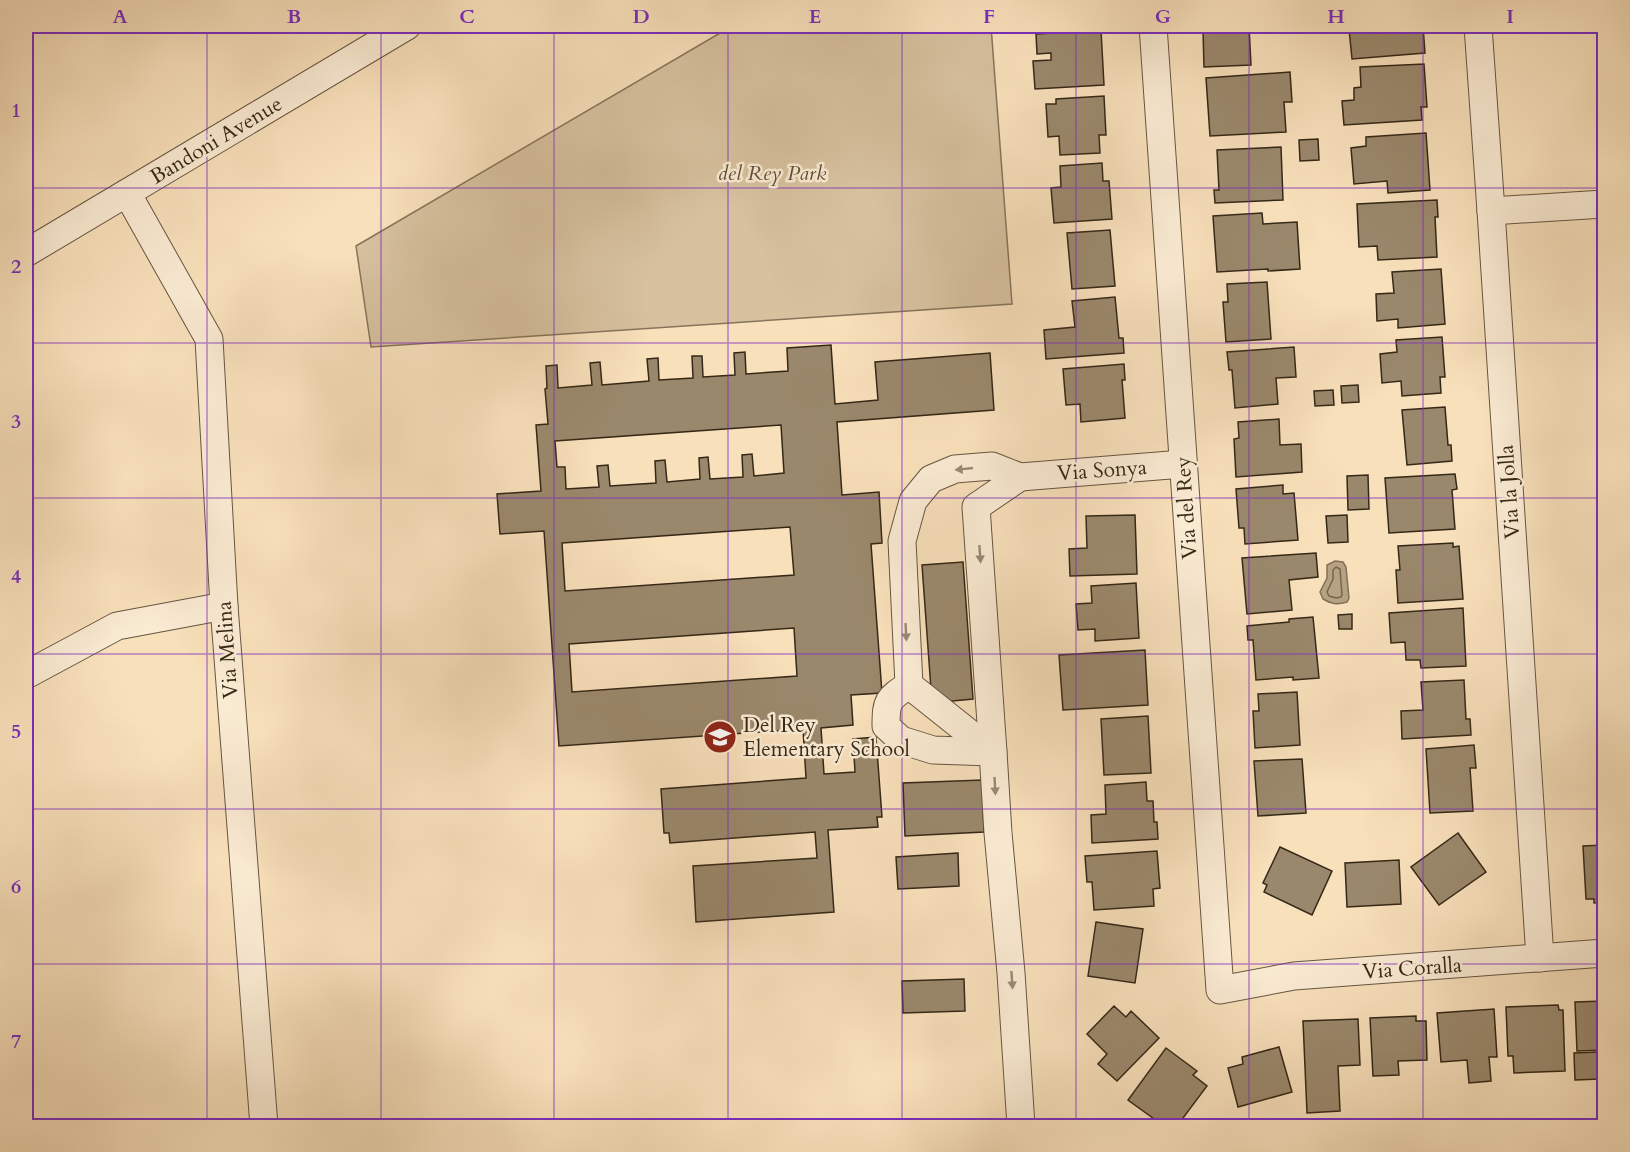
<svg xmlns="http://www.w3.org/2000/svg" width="1630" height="1152" viewBox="0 0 1630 1152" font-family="Cardo,serif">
<rect width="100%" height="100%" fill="#f8e0bb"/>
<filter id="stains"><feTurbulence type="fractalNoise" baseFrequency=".00333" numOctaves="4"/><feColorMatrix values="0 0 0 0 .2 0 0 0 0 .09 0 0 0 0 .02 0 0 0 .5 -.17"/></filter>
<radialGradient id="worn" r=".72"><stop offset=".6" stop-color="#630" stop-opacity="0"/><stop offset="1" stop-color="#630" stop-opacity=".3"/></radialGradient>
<polygon fill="#d7c19f" stroke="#86745b" stroke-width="1.5" points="732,26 991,26 1012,304 371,347 356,246"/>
<path fill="#b6a183" stroke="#827158" stroke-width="1.5" d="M1335,561L1343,562L1346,567L1349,598L1347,602C1337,605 1331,604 1323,599L1320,592L1327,578V565Z"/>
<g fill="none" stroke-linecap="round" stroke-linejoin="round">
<polygon stroke="#76644d" stroke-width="1.5" points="1336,567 1340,569 1342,595 1341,597 1336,598 1329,596 1327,592 1333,579 1333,570"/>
</g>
<g fill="#9a886c" stroke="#352817" stroke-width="1.5" fill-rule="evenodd">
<polygon points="1209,26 1249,26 1251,65 1204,67 1203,30 1209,30"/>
<polygon points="1357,26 1423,26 1425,53 1352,59 1349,29 1357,29"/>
<polygon points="1101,30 1104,85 1035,89 1033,61 1051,60 1051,53 1037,54 1036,34"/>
<polygon points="1424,64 1427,107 1421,107 1422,120 1344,125 1342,101 1354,100 1354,88 1361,87 1360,67"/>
<polygon points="1290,72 1292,102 1284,102 1286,132 1210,136 1206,78"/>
<polygon points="1104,96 1106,135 1099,135 1100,153 1060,155 1059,136 1048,137 1046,104 1056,104 1056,99"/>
<polygon points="1426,133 1430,190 1388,193 1387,181 1354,184 1351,148 1366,146 1366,137"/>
<polygon points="1318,139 1319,160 1300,161 1299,140"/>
<polygon points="1281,147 1283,200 1215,203 1214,190 1219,190 1217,150"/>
<polygon points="1102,163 1103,181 1109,181 1112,219 1054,223 1051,188 1061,187 1060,166"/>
<polygon points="1437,200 1438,217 1435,217 1437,257 1378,260 1377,246 1359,247 1357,204"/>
<polygon points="1262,213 1263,224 1297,222 1300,269 1268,271 1268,269 1217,272 1213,216"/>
<polygon points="1110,230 1115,286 1072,289 1067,233"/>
<polygon points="1441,269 1445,324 1398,328 1398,319 1377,321 1376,294 1394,293 1392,272"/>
<polygon points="1267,282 1271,339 1226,342 1223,302 1228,302 1227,284"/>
<polygon points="1115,297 1119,338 1123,338 1124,353 1046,359 1044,330 1075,327 1072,301"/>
<polygon points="1442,337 1445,377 1440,377 1441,393 1402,396 1401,381 1382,383 1380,354 1397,352 1396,340"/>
<path d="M831,345L835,404L878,400L875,362L990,353L994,410L837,422L842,495L879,492L882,543L871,544L882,693L851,695L853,725L821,728L824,774L855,772L853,739L876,737L882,817H877L878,827L828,830L834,912L696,922L693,866L817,858L815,832L670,843L669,833H664L661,789L806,778L803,729L559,746L544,531L500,534L497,494L541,491L536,425L548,424L545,389L547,388L546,366L557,365L558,388L592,385L590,363L600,362L602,385L649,381L647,359L658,358L659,380L693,378L692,356H702L703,377L735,375L734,353L745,352L746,374L788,371L787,348ZM781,425L784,473L754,476L752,454L742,455L743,477L710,479L708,457L699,458L700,479L667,482L665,460L655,461L656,483L610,486L608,465L597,466L599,487L566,489L565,467H557L555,441ZM790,527L794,575L565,591L562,543ZM794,628L797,676L572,692L569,644Z"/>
<polygon points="1294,347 1296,377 1276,378 1278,404 1235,408 1232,370 1229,370 1227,352"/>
<polygon points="1124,364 1125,380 1122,380 1125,418 1081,422 1080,404 1066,405 1063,369"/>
<polygon points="1358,385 1359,402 1342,403 1341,386"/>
<polygon points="1333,390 1334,405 1315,406 1314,391"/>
<polygon points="1445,407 1448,445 1451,445 1452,461 1407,465 1402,410"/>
<polygon points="1279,419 1280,445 1301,444 1302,472 1236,477 1234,439 1239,438 1238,422"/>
<polygon points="1455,474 1457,489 1452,490 1455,529 1389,533 1385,478"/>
<polygon points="1368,475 1369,509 1348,510 1347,476"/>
<polygon points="1283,485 1283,494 1294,493 1298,540 1245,544 1244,528 1239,528 1236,489"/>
<polygon points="1135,515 1137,574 1070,576 1069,549 1087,548 1086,516"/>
<polygon points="1347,515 1348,542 1328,543 1326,516"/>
<polygon points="1453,543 1453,547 1459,546 1463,599 1398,603 1396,570 1400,570 1398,546"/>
<polygon points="1316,553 1318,577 1289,580 1292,610 1247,614 1242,558"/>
<polygon points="963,562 973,699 932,703 922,565"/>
<polygon points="1136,583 1139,638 1095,641 1095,629 1078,630 1076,604 1092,603 1091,586"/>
<polygon points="1463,608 1466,666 1421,668 1420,660 1406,660 1405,642 1391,643 1389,613"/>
<polygon points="1352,614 1352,629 1339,629 1338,615"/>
<polygon points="1313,617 1319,678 1293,680 1293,677 1256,680 1253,640 1248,640 1247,626 1289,622 1289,619"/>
<polygon points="1145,650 1148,705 1063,710 1059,655"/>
<polygon points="1464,680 1466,719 1470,719 1471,735 1402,739 1401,711 1423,710 1421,682"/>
<polygon points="1297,692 1300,745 1255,748 1253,711 1259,711 1258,694"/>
<polygon points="1148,716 1151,773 1104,775 1101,719"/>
<polygon points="1474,745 1476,768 1470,768 1473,811 1430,813 1426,749"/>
<polygon points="1302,759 1306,813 1258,816 1254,761"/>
<polygon points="982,780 984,832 905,836 903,783"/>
<polygon points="1146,782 1147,801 1153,801 1154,822 1157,822 1158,839 1092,843 1091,815 1106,814 1105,785"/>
<polygon points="1458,833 1486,872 1439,905 1411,867"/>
<polygon points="1604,845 1604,902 1594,903 1594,899 1586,899 1583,846"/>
<polygon points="1280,847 1332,871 1312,915 1264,892 1267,885 1263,883"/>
<polygon points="1157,851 1160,888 1153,889 1154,906 1094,910 1092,882 1087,882 1085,856"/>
<polygon points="958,853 959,886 898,889 896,857"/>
<polygon points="1399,860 1401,904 1347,907 1345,863"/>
<polygon points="1096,922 1143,929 1135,983 1088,976"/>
<polygon points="964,979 965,1011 903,1013 902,981"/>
<polygon points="1604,1001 1604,1055 1604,1050 1577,1051 1575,1002"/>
<polygon points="1558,1005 1559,1010 1563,1010 1565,1071 1514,1073 1513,1056 1508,1056 1506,1007"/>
<polygon points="1114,1006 1126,1017 1131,1011 1159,1038 1117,1081 1098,1064 1107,1054 1087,1034"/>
<polygon points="1494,1009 1497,1057 1489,1057 1491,1081 1469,1083 1467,1060 1441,1062 1437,1013"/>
<polygon points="1416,1016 1416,1021 1426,1021 1427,1060 1398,1061 1399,1075 1373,1076 1370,1018"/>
<polygon points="1358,1019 1360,1065 1338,1066 1340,1111 1307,1113 1303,1021"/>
<polygon points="1279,1047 1292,1092 1238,1107 1228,1068 1243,1064 1242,1057"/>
<polygon points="1166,1048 1197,1071 1193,1075 1207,1086 1177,1126 1164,1126 1128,1100"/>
<polygon points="1599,1052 1600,1079 1575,1080 1574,1053"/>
</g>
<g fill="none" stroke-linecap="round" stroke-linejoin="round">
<g stroke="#665640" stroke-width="29">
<g id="minor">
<polyline points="1153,26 1220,990 1294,976 1604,953"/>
<polyline points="1478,26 1491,211 1540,958"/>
<polyline points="127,193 209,339 224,606 264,1126"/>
<polyline points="1491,211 1604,204"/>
<polyline points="26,253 407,26"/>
<polyline points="26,675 117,626 224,606"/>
<path d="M909,685C888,699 886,700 886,726L901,740L933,750L993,752L976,507L1020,477"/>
<polyline points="1021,1126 1011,973 998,833 993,752 909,685 902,541 913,501 931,479 955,469 992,466 1020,477 1183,464"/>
</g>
</g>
<use href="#minor" stroke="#faebd3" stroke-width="27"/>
</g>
<defs><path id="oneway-solid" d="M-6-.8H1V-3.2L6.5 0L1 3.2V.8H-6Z" transform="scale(1.5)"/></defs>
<g fill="#988a75">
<use href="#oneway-solid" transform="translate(964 469) rotate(174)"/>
<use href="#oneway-solid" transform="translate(980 554) rotate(86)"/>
<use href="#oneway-solid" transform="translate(906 632) rotate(87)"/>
<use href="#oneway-solid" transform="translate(995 786) rotate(87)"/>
<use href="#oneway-solid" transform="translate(1012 980) rotate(86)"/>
</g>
<path fill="none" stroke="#7b2cbf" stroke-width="1.5" stroke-opacity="0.55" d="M207,26V1126M381,26V1126M554,26V1126M728,26V1126M902,26V1126M1076,26V1126M1249,26V1126M1423,26V1126M26,188H1604M26,343H1604M26,498H1604M26,654H1604M26,809H1604M26,964H1604"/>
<defs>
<g id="school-disc" transform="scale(1.725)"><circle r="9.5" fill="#8f2418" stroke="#faebd3"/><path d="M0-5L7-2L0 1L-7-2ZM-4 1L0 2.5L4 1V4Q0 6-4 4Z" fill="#fff"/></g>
</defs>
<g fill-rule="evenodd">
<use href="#school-disc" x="720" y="737"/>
</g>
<g text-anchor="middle" stroke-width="5" stroke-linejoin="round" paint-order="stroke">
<g font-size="21" fill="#352817" stroke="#faebd3">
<text transform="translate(216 140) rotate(-31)" y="7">Bandoni Avenue</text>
<text transform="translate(1102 470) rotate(-4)" y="7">Via Sonya</text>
<text transform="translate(1509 492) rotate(-94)" y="7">Via la Jolla</text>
<text transform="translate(1186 508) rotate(-94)" y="7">Via del Rey</text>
<text transform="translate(227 650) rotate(-94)" y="7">Via Melina</text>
<text transform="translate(1412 968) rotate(-4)" y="7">Via Coralla</text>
</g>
<g font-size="21" font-style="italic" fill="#5e4e39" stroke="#faebd3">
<text x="772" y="180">del Rey Park</text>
</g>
<g font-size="21" fill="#352817" stroke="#faebd3" text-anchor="start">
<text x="743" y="732">Del Rey<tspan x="743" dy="24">Elementary School</tspan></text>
</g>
</g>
<rect width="1630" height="1152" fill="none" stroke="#f8e0bb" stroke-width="66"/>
<rect x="33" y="33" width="1564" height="1086" fill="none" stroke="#7b2cbf" stroke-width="2"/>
<g font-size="20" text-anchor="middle" font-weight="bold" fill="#7b2cbf">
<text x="120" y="23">A</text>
<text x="294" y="23">B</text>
<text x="467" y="23">C</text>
<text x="641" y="23">D</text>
<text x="815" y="23">E</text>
<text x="989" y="23">F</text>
<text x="1163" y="23">G</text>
<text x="1336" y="23">H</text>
<text x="1510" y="23">I</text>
<text x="16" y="117">1</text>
<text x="16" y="273">2</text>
<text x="16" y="428">3</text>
<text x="16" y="583">4</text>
<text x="16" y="738">5</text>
<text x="16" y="893">6</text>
<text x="16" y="1048">7</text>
</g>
<rect width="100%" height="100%" filter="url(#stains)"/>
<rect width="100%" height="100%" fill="url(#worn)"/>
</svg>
